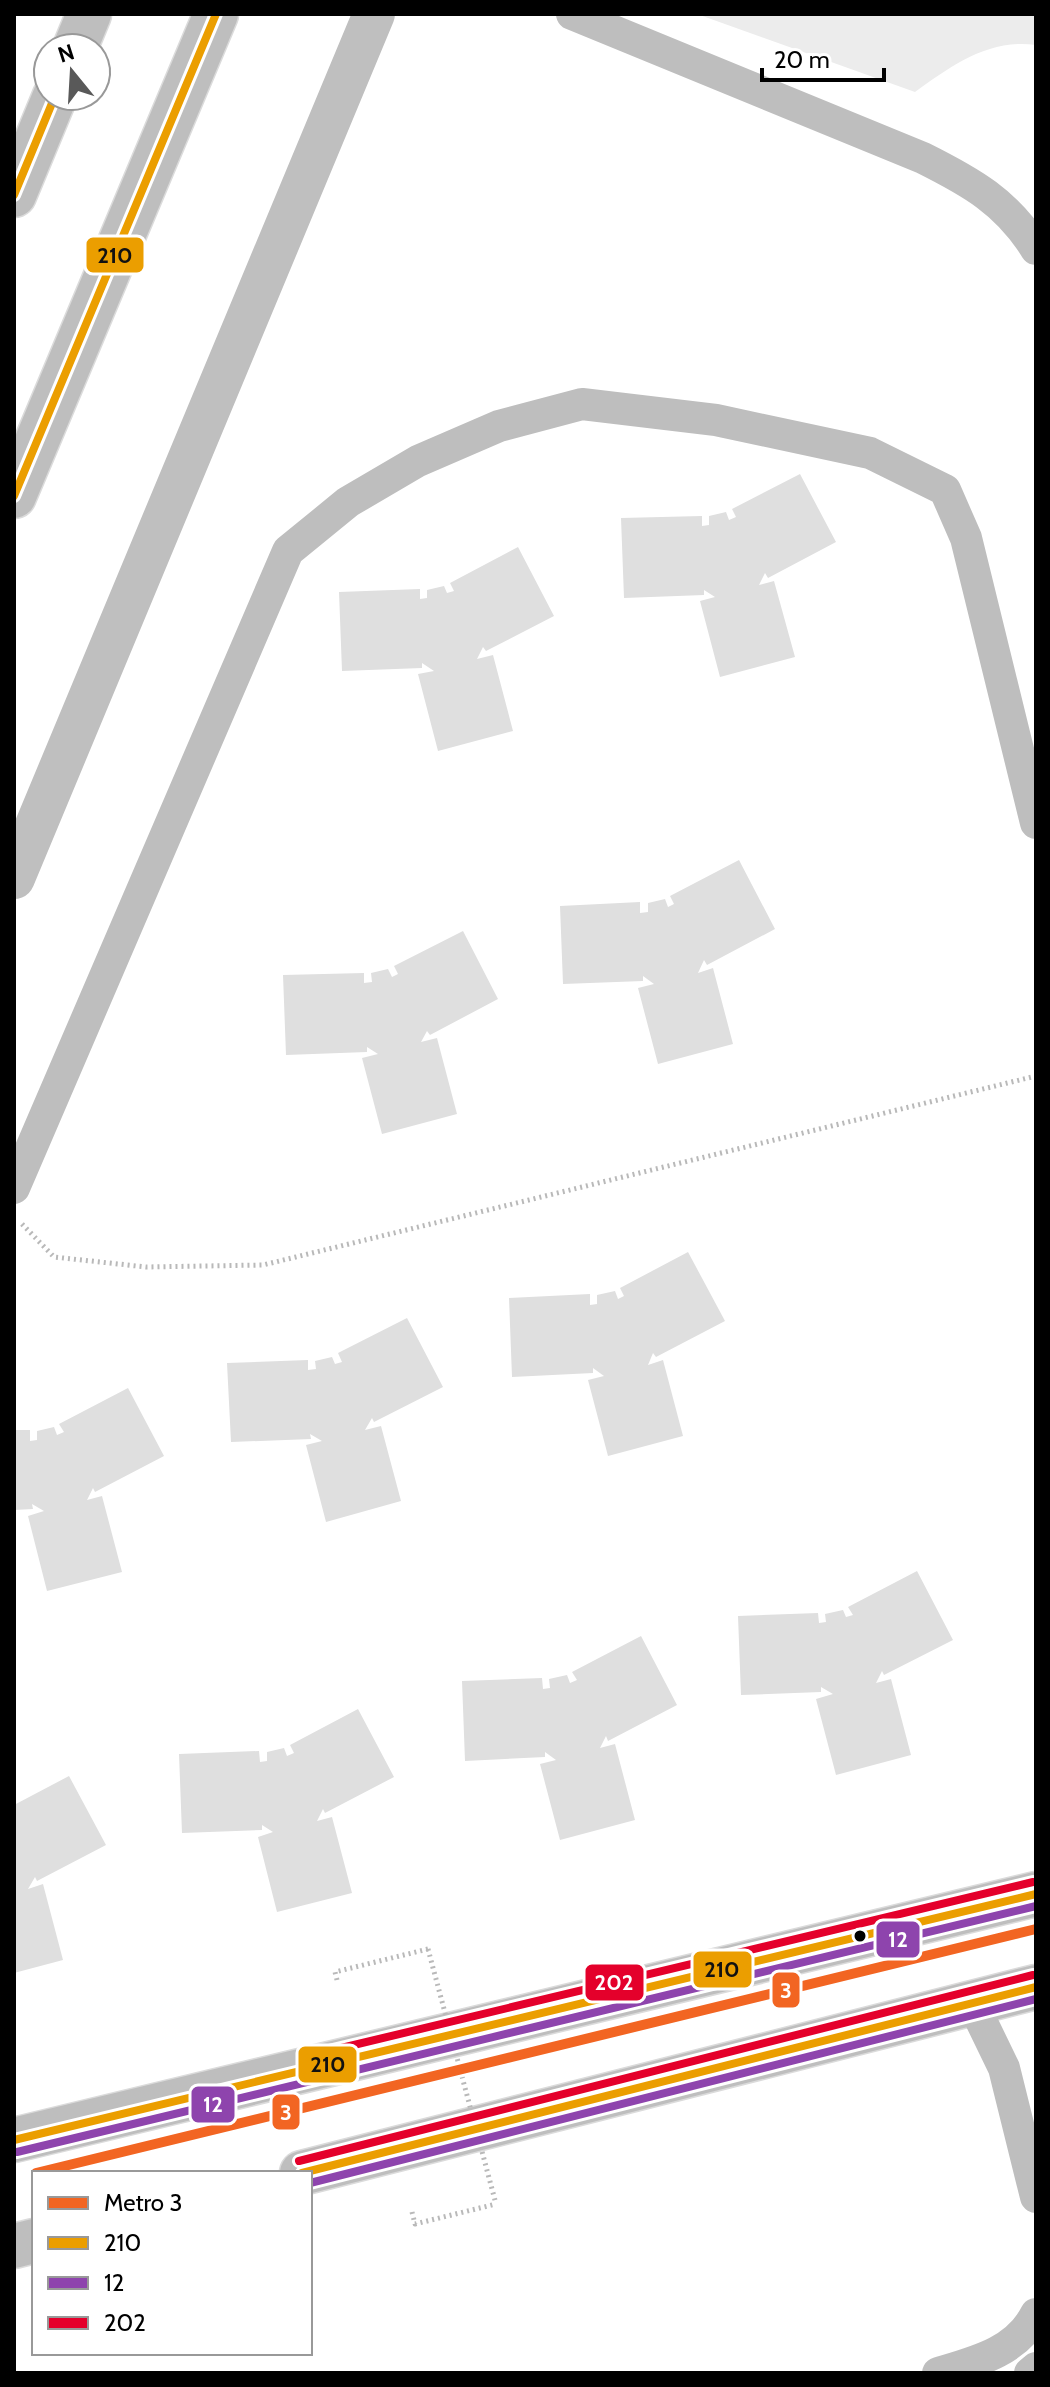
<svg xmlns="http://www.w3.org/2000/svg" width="1050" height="2387" viewBox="0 0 1050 2387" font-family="Cabin,sans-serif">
<rect width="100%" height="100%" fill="#fff"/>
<path fill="#ececec" d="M697,14H1036V45C989,38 951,66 915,92Z"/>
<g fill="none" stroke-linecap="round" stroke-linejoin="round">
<polyline stroke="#bfbfbf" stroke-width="42" points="14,878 374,14"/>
</g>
<g fill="#dfdfdf">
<polygon points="800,474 836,542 768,578 765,573 759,585 774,581 795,657 720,677 700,601 715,597 704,590 704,595 624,598 621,518 702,516 702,526 709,525 709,516 726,512 729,520 736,517 732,509"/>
<polygon points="518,547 554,616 486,651 483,647 477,659 493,655 513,731 438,751 418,674 434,671 422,663 422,668 342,671 339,592 420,589 420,599 427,598 427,590 444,586 447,593 454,591 450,583"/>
<polygon points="739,860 775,929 707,965 704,960 698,973 713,968 733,1044 658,1064 638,988 654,984 643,976 643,981 563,984 560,906 640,902 640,913 648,912 648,903 665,899 668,907 674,904 670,896"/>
<polygon points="463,931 498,999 430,1035 427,1031 421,1042 437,1038 457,1114 382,1134 362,1058 378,1054 367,1047 367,1052 286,1055 283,975 364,973 364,983 372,982 371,973 388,969 392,977 398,974 394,966"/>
<polygon points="688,1252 725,1321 656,1357 653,1353 648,1365 663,1360 683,1436 608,1456 588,1380 604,1376 593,1368 593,1373 512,1377 509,1298 590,1294 590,1305 597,1304 597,1295 615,1291 618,1299 624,1296 620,1288"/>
<polygon points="407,1318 443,1387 374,1422 372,1418 365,1430 381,1426 401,1501 326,1522 306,1445 322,1441 310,1434 311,1439 231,1442 227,1363 308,1360 308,1370 316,1369 315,1361 332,1357 335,1364 342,1362 338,1353"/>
<polygon points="128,1388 164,1456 95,1492 93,1488 87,1500 102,1496 122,1572 47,1591 28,1516 44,1511 32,1504 33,1509 14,1510 14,1430 30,1430 30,1441 37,1440 37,1431 54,1427 57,1435 64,1432 59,1424"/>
<polygon points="917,1571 953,1640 884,1675 882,1671 876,1683 891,1679 911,1755 836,1775 816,1699 833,1694 821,1687 821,1692 741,1695 738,1616 818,1613 819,1623 826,1622 825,1614 843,1610 846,1617 853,1615 848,1607"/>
<polygon points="641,1636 677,1705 608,1741 606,1736 600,1748 615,1744 635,1820 560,1840 540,1764 556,1760 545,1752 545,1757 465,1761 462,1681 542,1678 543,1689 550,1688 549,1679 567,1675 570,1683 577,1680 572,1672"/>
<polygon points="358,1709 394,1777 325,1813 323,1809 317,1821 332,1817 352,1893 277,1912 258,1837 273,1832 262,1825 262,1830 182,1833 179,1754 259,1751 260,1762 267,1761 267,1752 284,1748 287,1756 294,1753 290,1745"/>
<polygon points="69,1776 106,1845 37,1881 35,1877 28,1889 43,1884 63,1960 14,1973 14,1805"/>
</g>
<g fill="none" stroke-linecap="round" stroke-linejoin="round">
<g stroke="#dbdbdb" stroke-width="47">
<g id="primary">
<polyline points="75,48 89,14"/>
<polyline points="14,195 55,96"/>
<polyline points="14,496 216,14"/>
<polyline points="14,2140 1036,1894"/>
<polyline points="302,2173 1036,1987"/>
<polyline points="14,2246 34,2241"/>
</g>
</g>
<g stroke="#b9b9b9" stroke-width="5" stroke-dasharray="2 4" stroke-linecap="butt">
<polyline points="22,1224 54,1257 146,1267 263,1265 1036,1076"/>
<polyline points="337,1980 335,1972 428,1949"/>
<polyline points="412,2212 415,2224 496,2204"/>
</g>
<g stroke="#bebebe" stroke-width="32">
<path d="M572,14L923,158C971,182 1007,202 1036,249"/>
<polyline points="14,1188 288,551 348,502 418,461 499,426 582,404 716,420 870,453 945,490 966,538 1036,823"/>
<polyline points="972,2002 1004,2068 1036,2197"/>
<path d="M938,2373C975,2362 1017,2352 1036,2314"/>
<polyline points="1030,2373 1036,2368"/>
</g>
<use href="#primary" stroke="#bebebe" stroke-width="44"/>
<polyline stroke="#b9b9b9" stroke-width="5" stroke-dasharray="2 4" stroke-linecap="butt" points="428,1949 496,2204"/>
<g stroke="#fff" stroke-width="14">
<g id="bus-1">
<polyline points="14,195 55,96"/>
<polyline points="14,496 216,14"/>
<polyline points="14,2140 1036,1894"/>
<polyline points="302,2173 1036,1987"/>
</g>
</g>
<g stroke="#fff" stroke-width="14">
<g id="bus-2">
<polyline points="17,2152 1036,1906"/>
<polyline points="310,2183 1036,1999"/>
</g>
</g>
<g stroke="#fff" stroke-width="14">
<g id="bus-3">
<polyline points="312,2055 1033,1882"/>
<polyline points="299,2161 1033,1975"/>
</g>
</g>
<use href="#bus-1" stroke="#eb9e00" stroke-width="8"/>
<use href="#bus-2" stroke="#8e44ad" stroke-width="8"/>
<use href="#bus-3" stroke="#e4002b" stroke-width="8"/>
<g stroke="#fff" stroke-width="16">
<polyline id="metro-1" points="36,2173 1036,1929"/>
</g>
<use href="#metro-1" stroke="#f26522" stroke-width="10"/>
</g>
<circle fill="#000" stroke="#fff" stroke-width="3" cx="860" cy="1936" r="7"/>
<g stroke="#fff" stroke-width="3">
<rect x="85" y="236" width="60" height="38" rx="8" fill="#eb9e00"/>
<rect x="875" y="1920" width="46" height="39" rx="8" fill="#8e44ad"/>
<rect x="692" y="1950" width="61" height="39" rx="8" fill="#eb9e00"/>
<rect x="584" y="1963" width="61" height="39" rx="8" fill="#e4002b"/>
<rect x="771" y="1971" width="30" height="38" rx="8" fill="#f26522"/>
<rect x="297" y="2045" width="61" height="39" rx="8" fill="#eb9e00"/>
<rect x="190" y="2085" width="46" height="39" rx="8" fill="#8e44ad"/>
<rect x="271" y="2093" width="30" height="38" rx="8" fill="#f26522"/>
</g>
<g font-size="22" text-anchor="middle" font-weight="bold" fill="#fff">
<text x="898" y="1947">12</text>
<text x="614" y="1990">202</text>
<text x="786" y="1998">3</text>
<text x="213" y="2112">12</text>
<text x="286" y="2120">3</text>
</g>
<g font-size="22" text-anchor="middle" font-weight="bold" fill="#111">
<text x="115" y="263">210</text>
<text x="722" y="1977">210</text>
<text x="328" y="2072">210</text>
</g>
<rect width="1050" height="2387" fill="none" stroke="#000000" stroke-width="32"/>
<rect x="32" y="2171" width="280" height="184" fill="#ffffff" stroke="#999999" stroke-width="2"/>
<rect x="48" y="2197" width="40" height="12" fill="#f26522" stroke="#999999" stroke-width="2"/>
<text x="104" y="2211" font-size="24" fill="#000000">Metro 3</text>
<rect x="48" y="2237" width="40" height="12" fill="#eb9e00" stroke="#999999" stroke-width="2"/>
<text x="104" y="2251" font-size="24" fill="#000000">210</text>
<rect x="48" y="2277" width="40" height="12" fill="#8e44ad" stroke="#999999" stroke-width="2"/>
<text x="104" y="2291" font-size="24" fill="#000000">12</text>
<rect x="48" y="2317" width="40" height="12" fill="#e4002b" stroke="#999999" stroke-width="2"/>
<text x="104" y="2331" font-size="24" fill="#000000">202</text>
<g transform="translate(72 72) rotate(342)"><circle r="38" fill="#ffffff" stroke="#999999" stroke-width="2"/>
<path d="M0-6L14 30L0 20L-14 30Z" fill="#595959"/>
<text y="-12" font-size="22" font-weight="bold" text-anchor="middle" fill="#000000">N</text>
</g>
<path d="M762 68v12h122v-12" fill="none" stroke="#000000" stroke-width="4"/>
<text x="774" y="68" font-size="24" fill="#000000" stroke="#ffffff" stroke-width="6" paint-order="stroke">20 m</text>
</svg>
